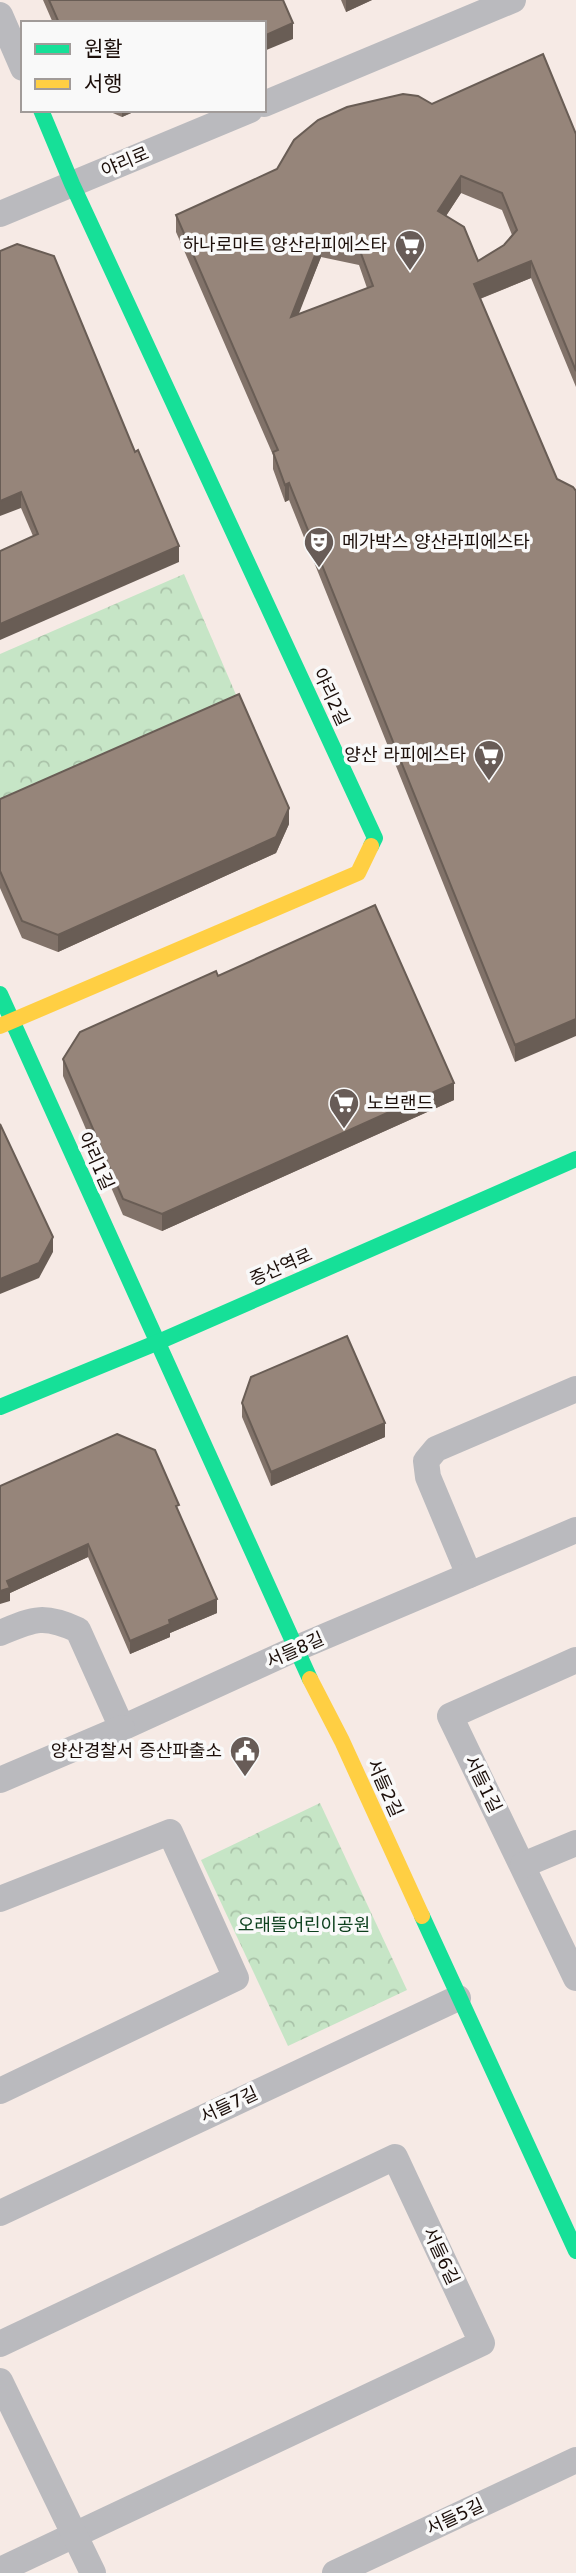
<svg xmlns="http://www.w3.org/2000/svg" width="576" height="2573" viewBox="0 0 576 2573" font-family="'DejaVu Sans','Noto Sans KR',sans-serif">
<defs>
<pattern id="forest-crowns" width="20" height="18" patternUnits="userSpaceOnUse" patternTransform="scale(1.75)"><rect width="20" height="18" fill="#c6e5c6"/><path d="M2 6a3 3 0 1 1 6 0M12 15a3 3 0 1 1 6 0" fill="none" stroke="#aac3a9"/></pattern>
</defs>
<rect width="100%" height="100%" fill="#f6eae5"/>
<g fill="url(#forest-crowns)">
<polygon points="184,574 240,704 0,808 0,654"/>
<polygon points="320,1803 407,1990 288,2046 201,1860"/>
</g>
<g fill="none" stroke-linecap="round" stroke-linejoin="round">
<g stroke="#bababe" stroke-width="26">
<polyline points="0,15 23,68"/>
<polyline points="264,104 513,0"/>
<polyline points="0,214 250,110"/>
<polyline points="469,1575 428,1477 426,1461 436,1449 576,1389"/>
<path d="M0,1633C34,1619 43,1614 78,1630L122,1728L295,1649L576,1530"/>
<polyline points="576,1660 450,1716 576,1978"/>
<polyline points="0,1780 122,1728"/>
<polyline points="523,1865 576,1843"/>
<polyline points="0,1899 170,1832 236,1978 0,2091"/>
<polyline points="0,2213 458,1998"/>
<polyline points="0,2344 395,2157 482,2343 0,2570"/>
<polyline points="0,2381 93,2573"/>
<polyline points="335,2573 576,2460"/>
</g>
<g stroke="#16e098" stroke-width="16">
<polyline points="41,110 72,184 375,838 371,846"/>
<polyline points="0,994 310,1679"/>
<polyline points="0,1407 156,1343 576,1159"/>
<polyline points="422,1916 576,2251"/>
</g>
<g stroke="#ffcf43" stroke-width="16">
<polyline points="0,1026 358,873 371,846"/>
<polyline points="310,1679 342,1741 422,1916"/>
</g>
</g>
<g fill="#817269" fill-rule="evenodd">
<polygon points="43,0 283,0 293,39 264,23 53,23"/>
<polygon points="341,0 372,0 346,12"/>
<path d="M432,104L576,134V387L531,278L480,299L557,479L515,1062L289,500L285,502L273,469V455L176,232V215ZM461,193L502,210L512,235L504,245L478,261L446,216ZM321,257L359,265L367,288L298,314Z"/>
<polygon points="106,110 138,110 122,117"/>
<polygon points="0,251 179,562 33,536 21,508"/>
<polygon points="0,799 289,824 276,853 58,952 22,938 0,888"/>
<polygon points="218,976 454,1100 162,1231 123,1215 63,1076 63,1059"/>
<polygon points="242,1403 385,1437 271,1486 242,1417"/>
<polygon points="0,1486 179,1512 217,1613 170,1633 170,1637 130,1654 88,1557 10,1593 10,1601"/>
</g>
<g fill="#695d55">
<polygon points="346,0 372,0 346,12"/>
<polygon points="293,23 293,39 264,51 264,36"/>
<polygon points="122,110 138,110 122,117"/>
<polygon points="461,176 461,193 438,228 438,211"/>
<polygon points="321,240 321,257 291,334 291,317"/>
<polygon points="531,261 531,278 474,301 474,284"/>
<polygon points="289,483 289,500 285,502 285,485"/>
<polygon points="21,492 21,508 0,516 0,501"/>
<polygon points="179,546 179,562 0,640 0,624"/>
<polygon points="289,808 289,824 276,853 58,952 58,935"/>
<polygon points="576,1019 576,1036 515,1062 515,1045"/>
<polygon points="454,1083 454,1100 162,1231 162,1214"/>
<polygon points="53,1237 53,1252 39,1278 0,1294 0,1279"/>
<polygon points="385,1423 385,1437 271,1486 271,1472"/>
<polygon points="88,1544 88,1557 10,1593 10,1601 0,1604 0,1591 7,1581"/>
<polygon points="217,1599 217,1613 170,1633 170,1637 130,1654 130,1641 169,1620"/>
</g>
<g fill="#96857a" stroke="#695d55" stroke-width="2" fill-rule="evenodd">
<polygon points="49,0 283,0 293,23 264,36 264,23 59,23"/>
<path d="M543,54L576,134V371L531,261L474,284L557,479L573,487L576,491V1019L515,1045L289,483L285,485L273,452L278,450L176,215L277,169L294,140L318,120L347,107L403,94L418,96L432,104ZM461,176L502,193L517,230L504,245L478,261L464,227L438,211ZM321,240L359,248L373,286L291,317Z"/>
<polygon points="17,244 54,256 135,452 138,450 179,546 0,624 0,551 38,534 21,492 0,501 0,251"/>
<polygon points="239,694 289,808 276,837 58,935 22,921 0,871 0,799"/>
<polygon points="375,905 454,1083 162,1214 123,1199 63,1059 80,1032 216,971 218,976"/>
<polygon points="0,1124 53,1237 39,1263 0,1279"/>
<polygon points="347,1336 385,1423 271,1472 242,1403 251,1377"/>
<polygon points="117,1434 155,1450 179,1505 176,1506 217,1599 169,1620 170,1624 130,1641 88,1544 7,1581 10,1588 0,1591 0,1486"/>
</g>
<defs>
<g id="supermarket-pin" transform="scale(1.575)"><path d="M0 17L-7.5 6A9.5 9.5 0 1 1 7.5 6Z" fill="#685c57" stroke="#f9f9f9"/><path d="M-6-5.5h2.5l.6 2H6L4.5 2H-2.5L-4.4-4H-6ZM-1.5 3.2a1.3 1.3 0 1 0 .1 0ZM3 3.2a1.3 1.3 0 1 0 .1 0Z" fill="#fff"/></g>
<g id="theatre-pin" transform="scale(1.575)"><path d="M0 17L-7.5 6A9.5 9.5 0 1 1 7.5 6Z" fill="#685c57" stroke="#f9f9f9"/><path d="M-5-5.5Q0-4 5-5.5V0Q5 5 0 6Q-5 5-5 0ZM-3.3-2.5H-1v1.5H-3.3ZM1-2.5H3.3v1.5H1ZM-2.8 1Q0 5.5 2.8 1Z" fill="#fff"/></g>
<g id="civic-pin" transform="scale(1.575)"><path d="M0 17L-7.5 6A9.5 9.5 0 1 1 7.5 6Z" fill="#685c57" stroke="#f9f9f9"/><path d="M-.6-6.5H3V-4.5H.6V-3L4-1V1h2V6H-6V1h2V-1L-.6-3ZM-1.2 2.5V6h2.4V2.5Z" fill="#fff"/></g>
</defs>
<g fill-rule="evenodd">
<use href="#supermarket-pin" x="410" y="245"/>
<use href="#theatre-pin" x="319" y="542"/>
<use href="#supermarket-pin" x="489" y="755"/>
<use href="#supermarket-pin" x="344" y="1103"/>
<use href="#civic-pin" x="245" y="1751"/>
</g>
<g text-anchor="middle" stroke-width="7" stroke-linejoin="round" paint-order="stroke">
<g font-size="18" fill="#1c0f0a" stroke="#f9f9f9">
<text transform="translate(125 162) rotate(-23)" y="6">야리로</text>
<text transform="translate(331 697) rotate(65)" y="6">야리2길</text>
<text transform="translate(96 1161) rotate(66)" y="6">야리1길</text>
<text transform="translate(281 1267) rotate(-24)" y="6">증산역로</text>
<text transform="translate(295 1650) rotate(-24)" y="6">서들8길</text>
<text transform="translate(483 1784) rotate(64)" y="6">서들1길</text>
<text transform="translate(385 1788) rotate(66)" y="6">서들2길</text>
<text transform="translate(229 2105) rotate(-25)" y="6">서들7길</text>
<text transform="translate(441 2256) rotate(65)" y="6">서들6길</text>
<text transform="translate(455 2517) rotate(-25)" y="6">서들5길</text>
</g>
<g font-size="18" fill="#1c0f0a" stroke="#f9f9f9" text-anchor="end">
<text x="387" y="251">하나로마트 양산라피에스타</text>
<text x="342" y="548" text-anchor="start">메가박스 양산라피에스타</text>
<text x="466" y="761">양산 라피에스타</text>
<text x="367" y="1109" text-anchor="start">노브랜드</text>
<text x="222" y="1757">양산경찰서 증산파출소</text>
</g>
<g font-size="18" fill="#0e411f" stroke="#f9f9f9">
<text x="304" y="1931">오래뜰어린이공원</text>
</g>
</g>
<rect x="21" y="21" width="245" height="91" fill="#f9f9f9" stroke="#a19b99" stroke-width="2"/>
<rect x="35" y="44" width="35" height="10" fill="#16e098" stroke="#a19b99" stroke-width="2"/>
<text x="84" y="56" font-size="21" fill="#1c0f0a">원활</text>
<rect x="35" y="79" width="35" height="10" fill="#ffcf43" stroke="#a19b99" stroke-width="2"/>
<text x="84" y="91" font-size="21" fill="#1c0f0a">서행</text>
</svg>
